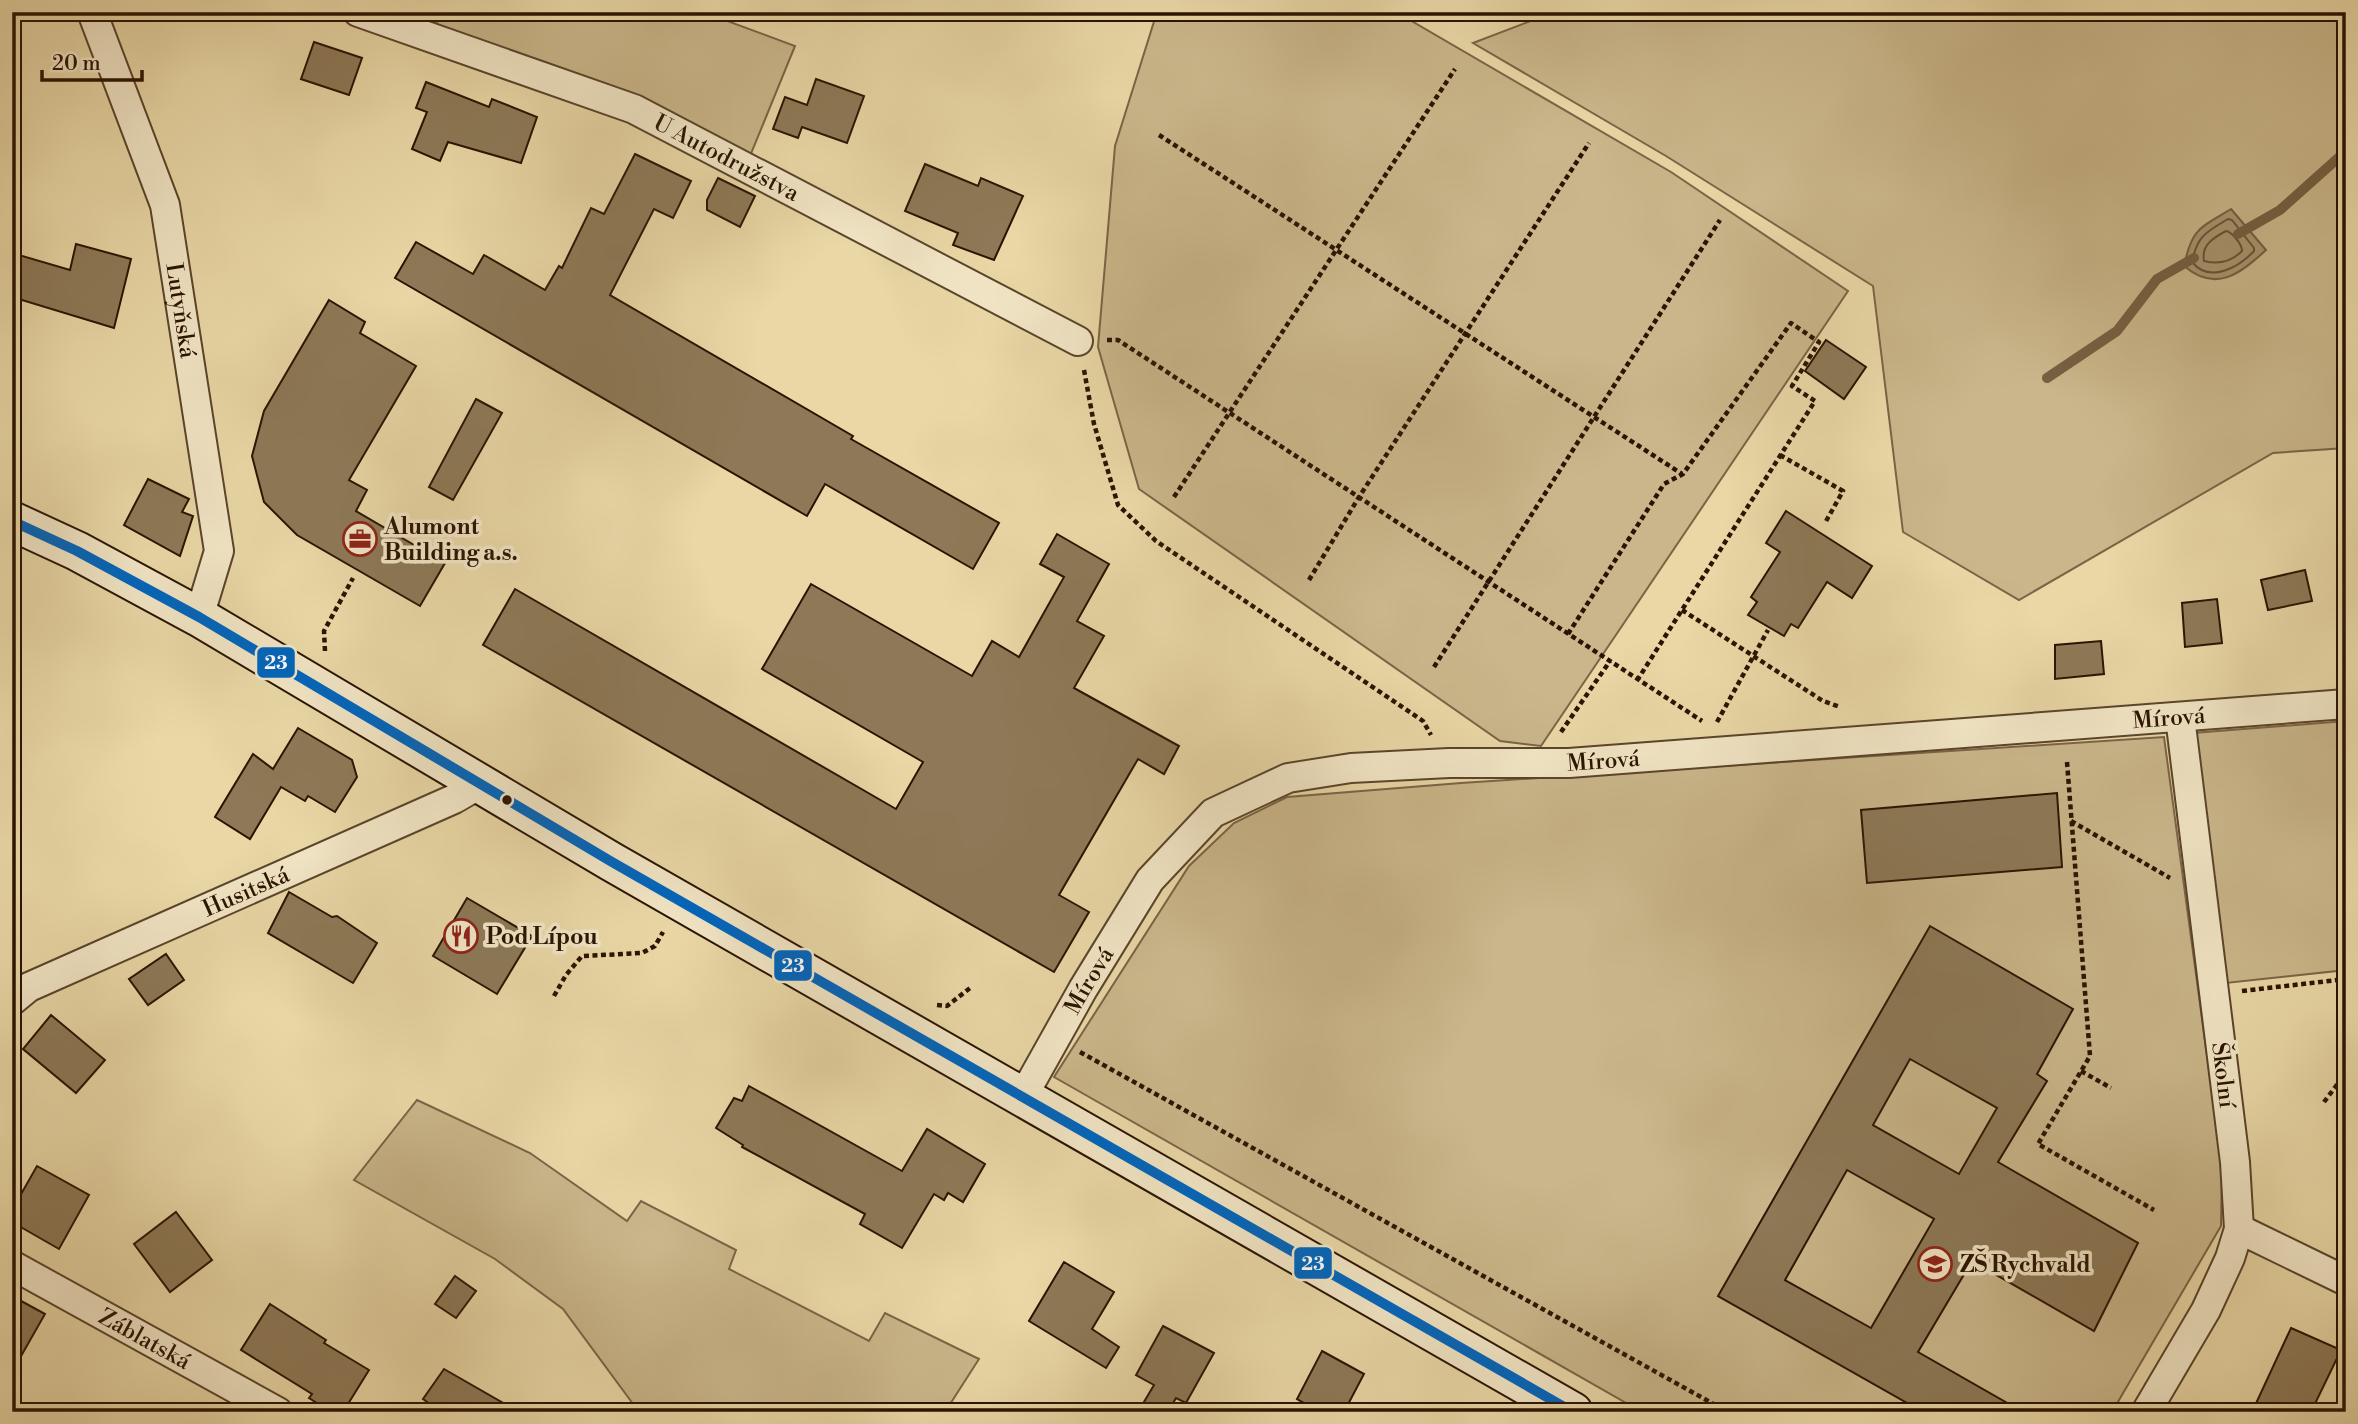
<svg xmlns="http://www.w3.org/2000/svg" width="2358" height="1424" viewBox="0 0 2358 1424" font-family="'Libre Bodoni',serif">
<rect width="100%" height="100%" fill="#e9d7a6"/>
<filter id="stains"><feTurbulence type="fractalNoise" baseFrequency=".00286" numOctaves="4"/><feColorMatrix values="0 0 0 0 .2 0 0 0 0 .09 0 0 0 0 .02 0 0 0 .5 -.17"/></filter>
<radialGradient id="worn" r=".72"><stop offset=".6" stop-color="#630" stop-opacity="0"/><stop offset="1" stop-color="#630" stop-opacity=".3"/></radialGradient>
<g fill="#c9b68a" stroke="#7a6446" stroke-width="2">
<polygon points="440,12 703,12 795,46 748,161 435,28"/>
<polygon points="1157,12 1396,12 1671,172 1848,291 1541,746 1500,741 1139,489 1098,347 1115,146"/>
<polygon points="1554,12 2346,12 2346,448 2273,453 2019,600 1903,532 1873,286 1666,156 1473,43"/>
<polygon points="2346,721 2346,970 2226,983 2193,733"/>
<polygon points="2164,737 2222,1167 2221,1226 2112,1412 1642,1412 1054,1077 1189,866 1234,823 1287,797 1461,783"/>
<polygon points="417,1100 530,1153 627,1221 641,1201 736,1250 729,1269 869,1341 885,1313 979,1359 945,1412 639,1412 563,1309 495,1259 354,1180"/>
</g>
<path fill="#a8946e" stroke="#766042" stroke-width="2" d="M2231,209L2266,250C2240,274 2216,293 2184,266C2192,228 2200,228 2231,209Z"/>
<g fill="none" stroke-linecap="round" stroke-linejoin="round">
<g stroke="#695438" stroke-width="2">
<path d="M2228,219L2232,220L2254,248V251C2239,267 2210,284 2192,262C2197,236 2206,232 2228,219Z"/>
<path d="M2226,231C2232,232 2242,244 2242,251C2231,262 2219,265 2204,261C2201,245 2213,238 2226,231Z"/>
</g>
<g stroke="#766042" stroke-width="10">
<polyline points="2238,234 2280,210 2346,151"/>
<polyline points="2047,378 2117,331 2157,279 2194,258"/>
</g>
</g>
<g fill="#8d7957" stroke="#2a1301" stroke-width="2" fill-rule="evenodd">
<polygon points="314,42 362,58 349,95 301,79"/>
<polygon points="816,79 864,96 847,143 802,127 798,138 773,129 785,97 807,105"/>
<polygon points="426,82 489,107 492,99 537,117 521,163 448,142 440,161 412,149 427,112 416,108"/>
<polygon points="635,154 691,181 673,218 654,209 610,295 853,436 851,439 999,523 973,569 825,484 807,516 395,278 416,242 473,274 484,255 545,290 559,266 562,268 591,208 604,214"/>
<polygon points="925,164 978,186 981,178 1023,196 994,260 953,245 958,233 905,211"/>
<polygon points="718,178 755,196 740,227 707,210 707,200"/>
<polygon points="76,244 131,259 114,328 12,297 12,253 70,270"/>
<polygon points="329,300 365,322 360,333 416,366 349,480 367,490 356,511 445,563 420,606 297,535 264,502 252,456 264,411"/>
<polygon points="1826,340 1866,367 1844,399 1805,371"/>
<polygon points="476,399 502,413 453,500 429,487"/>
<polygon points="148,479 189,499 182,512 193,516 180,556 124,525"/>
<polygon points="1786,511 1872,566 1852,598 1827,582 1798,628 1791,624 1784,636 1748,615 1757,602 1751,597 1780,552 1766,543"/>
<polygon points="1057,534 1109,564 1077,621 1104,636 1074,688 1179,746 1164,774 1138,759 1059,895 1089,912 1054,972 483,645 515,589 896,809 923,762 762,669 811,584 972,676 992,641 1019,657 1064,577 1040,564"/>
<polygon points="2305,570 2312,601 2268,610 2261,580"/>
<polygon points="2217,599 2222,643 2185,647 2182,603"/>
<polygon points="2101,641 2104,674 2055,679 2055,645"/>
<polygon points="298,728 352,760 357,777 335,812 308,796 305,801 281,787 250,839 215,817 253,754 273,769"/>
<polygon points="2057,793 2062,867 1867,883 1861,810"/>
<polygon points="289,892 332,917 337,916 377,943 353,983 268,933"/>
<polygon points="467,898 532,936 497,994 433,956"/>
<path d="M1930,926L2073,1009L2037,1074L2047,1081L1998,1162L2138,1243L2094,1331L1972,1261L1918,1352L2023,1412H1923L1718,1296ZM1910,1059L1997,1108L1959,1174L1873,1125ZM1847,1170L1934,1219L1871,1328L1785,1280Z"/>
<polygon points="166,954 184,980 148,1005 129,979"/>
<polygon points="51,1015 105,1060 76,1093 23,1049"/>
<polygon points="749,1086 902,1171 927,1129 985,1164 963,1202 948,1193 944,1200 934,1194 902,1248 860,1224 865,1214 742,1147 743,1145 716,1128 734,1098 742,1101"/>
<polygon points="37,1166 89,1195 59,1249 12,1222 12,1210"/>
<polygon points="176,1212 212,1260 170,1292 134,1244"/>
<polygon points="1064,1262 1114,1292 1092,1329 1119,1347 1106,1368 1029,1321"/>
<polygon points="455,1276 476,1291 456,1318 435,1304"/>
<polygon points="12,1296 45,1314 12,1372"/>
<polygon points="270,1304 326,1340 324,1343 369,1370 343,1412 331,1412 309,1398 312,1394 241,1350"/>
<polygon points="1163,1326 1214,1353 1186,1403 1176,1398 1168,1412 1138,1412 1154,1385 1136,1375"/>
<polygon points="2291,1328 2341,1350 2311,1412 2252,1412"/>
<polygon points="1322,1351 1364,1374 1344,1412 1320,1412 1297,1399"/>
<polygon points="444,1369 519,1412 441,1412 423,1399"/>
</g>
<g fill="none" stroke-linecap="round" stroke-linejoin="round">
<g stroke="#5a442a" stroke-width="32">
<g id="minor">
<path id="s1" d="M92,12L165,205L219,551L199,617"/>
<path id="s2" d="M358,12L634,109L1078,341"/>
<path id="s3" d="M12,1001L29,987L454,799L480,784"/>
<path id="s4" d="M1022,1098L1083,989L1150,880L1213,813L1288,778L1351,768L1449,763H1569L2346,704"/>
<polyline points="2239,1229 2346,1281"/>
<path id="s5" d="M12,1265L278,1412"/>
<polyline points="2146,1412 2206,1310 2230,1258 2239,1229 2235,1162 2180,717"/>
</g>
</g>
<g stroke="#2a1301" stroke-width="42">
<polyline id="secondary" points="12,521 77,551 199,617 612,862 1573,1412"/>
</g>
<g stroke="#2a1301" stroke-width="4.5" stroke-dasharray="5 3.5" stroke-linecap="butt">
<polyline points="1159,135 1682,474"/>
<polyline points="1107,340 1118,340 1702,721"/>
<polyline points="1084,370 1094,424 1118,505 1156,541 1423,721 1431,735"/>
<polyline points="1780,455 1843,491 1825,523"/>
<polyline points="1174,497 1455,69"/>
<polyline points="1309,580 1359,497 1589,143"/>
<polyline points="1682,610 1823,701 1840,707"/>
<polyline points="1568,634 1664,484 1683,474 1791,323 1819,342 1792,386 1815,401 1638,679"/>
<polyline points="325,651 324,631 353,578"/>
<polyline points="1434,667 1720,220"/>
<polyline points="1717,722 1768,630"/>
<polyline points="1561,732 1610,661"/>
<polyline points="2067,762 2090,1056 2038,1144 2154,1210"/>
<polyline points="2071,821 2170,878"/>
<polyline points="2242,991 2346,979"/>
<polyline points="554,996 566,975 582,956 642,953 655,946 663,932"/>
<polyline points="937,1005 947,1006 970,988"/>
<polyline points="1080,1052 1728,1412"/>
<polyline points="2081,1071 2111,1088"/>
<polyline points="2324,1102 2346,1073"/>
</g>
<use href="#minor" stroke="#f1e5c5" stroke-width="28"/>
<use href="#secondary" stroke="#f1e5c5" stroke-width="38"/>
<g stroke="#f1e5c5" stroke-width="16">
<polyline id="bus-1" points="12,521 77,551 199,617 612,862 1573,1412"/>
</g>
<use href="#bus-1" stroke="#0065bd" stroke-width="10"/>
</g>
<defs>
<g id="office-ring" transform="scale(1.75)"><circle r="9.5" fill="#f1e5c5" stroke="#8f2418" stroke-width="1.5"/><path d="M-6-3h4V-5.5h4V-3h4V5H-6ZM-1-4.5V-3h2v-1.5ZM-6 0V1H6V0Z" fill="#8f2418"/></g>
<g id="restaurant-ring" transform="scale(1.75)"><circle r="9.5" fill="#f1e5c5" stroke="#8f2418" stroke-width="1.5"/><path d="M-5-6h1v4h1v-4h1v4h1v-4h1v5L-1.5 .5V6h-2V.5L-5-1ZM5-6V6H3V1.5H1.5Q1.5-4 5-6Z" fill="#8f2418"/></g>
<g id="school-ring" transform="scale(1.75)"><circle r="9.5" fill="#f1e5c5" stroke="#8f2418" stroke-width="1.5"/><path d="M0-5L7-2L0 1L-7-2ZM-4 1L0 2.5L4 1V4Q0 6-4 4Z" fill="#8f2418"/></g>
</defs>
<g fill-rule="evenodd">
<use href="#office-ring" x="360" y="539"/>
<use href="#restaurant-ring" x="461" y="936"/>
<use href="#school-ring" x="1935" y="1264"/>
</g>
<circle fill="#2a1301" stroke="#f1e5c5" stroke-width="2.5" cx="507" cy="800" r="6"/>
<g text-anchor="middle" stroke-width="7" stroke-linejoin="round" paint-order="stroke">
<g font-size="23" fill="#2a1301" stroke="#f1e5c5">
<text dy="8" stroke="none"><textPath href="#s2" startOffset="397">U Autodružstva</textPath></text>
<text dy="8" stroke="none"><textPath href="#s1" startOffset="313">Lutyňská</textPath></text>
<text dy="8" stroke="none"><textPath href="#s4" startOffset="1311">Mírová</textPath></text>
<text dy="8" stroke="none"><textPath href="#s4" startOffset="744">Mírová</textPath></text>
<text dy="8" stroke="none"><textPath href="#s3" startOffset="259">Husitská</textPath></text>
<text dy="8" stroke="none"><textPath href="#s4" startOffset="135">Mírová</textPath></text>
<text transform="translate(2224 1075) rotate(83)" y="8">Školní</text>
<text dy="8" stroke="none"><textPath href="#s5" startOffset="152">Záblatská</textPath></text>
</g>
<g font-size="23" font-weight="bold" fill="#2a1301" stroke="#f1e5c5" text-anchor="start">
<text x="384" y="534">Alumont<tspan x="384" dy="26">Building a.s.</tspan></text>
<text x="486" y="944">Pod Lípou</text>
<text x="1960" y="1272">ZŠ Rychvald</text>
</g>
</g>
<g stroke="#f1e5c5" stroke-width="2.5">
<rect x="256" y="646" width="40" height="33" rx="7" fill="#0065bd"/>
<rect x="773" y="949" width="40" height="33" rx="7" fill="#0065bd"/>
<rect x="1293" y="1246" width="40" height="34" rx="7" fill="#0065bd"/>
</g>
<g font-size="19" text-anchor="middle" font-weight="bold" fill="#fff">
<text x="276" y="669">23</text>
<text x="793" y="972">23</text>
<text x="1313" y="1270">23</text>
</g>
<rect width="2358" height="1424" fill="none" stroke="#e9d7a6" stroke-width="42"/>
<rect x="14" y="14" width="2330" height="1396" fill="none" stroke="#2a1301" stroke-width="3.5"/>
<rect x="21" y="21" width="2316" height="1382" fill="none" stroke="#2a1301" stroke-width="2"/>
<path d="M42 70v10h100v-10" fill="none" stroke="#2a1301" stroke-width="3.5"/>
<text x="52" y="70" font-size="21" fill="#2a1301" stroke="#f1e5c5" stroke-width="5" paint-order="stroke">20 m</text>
<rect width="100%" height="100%" filter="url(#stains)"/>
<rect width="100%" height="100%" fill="url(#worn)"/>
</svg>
